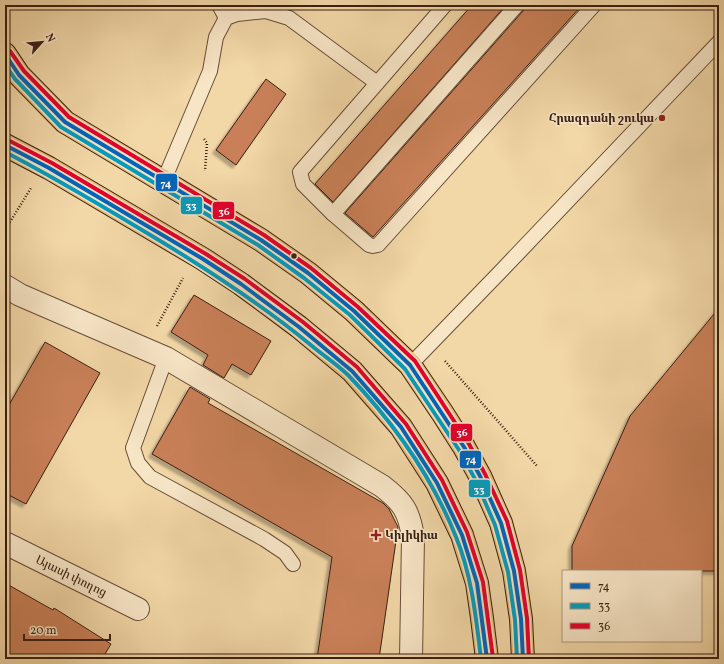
<svg xmlns="http://www.w3.org/2000/svg" width="724" height="664" viewBox="0 0 724 664" font-family="Vollkorn,'Noto Serif Armenian',serif">
<defs>
<filter id="shadow"><feDropShadow dx="-3.5" dy="3.5" stdDeviation="1" flood-color="#0004"/></filter>
</defs>
<rect width="100%" height="100%" fill="#f2d7a7"/>
<filter id="stains"><feTurbulence type="fractalNoise" baseFrequency=".005" numOctaves="4"/><feColorMatrix values="0 0 0 0 .2 0 0 0 0 .09 0 0 0 0 .02 0 0 0 .5 -.17"/></filter>
<radialGradient id="worn" r=".72"><stop offset=".6" stop-color="#630" stop-opacity="0"/><stop offset="1" stop-color="#630" stop-opacity=".3"/></radialGradient>
<g fill="#c98058" stroke="#3a1f13" filter="url(#shadow)">
<polygon points="472,5 506,5 333,202 315,184"/>
<polygon points="525,5 582,5 373,237 345,213 523,11"/>
<polygon points="266,79 286,94 236,165 216,150"/>
<polygon points="194,295 271,341 251,375 232,364 224,378 203,365 208,355 171,332"/>
<polygon points="719,308 719,571 572,571 572,546 630,416"/>
<polygon points="45,342 100,373 26,504 5,493 5,412"/>
<polygon points="190,387 210,399 208,403 383,503 389,509 398,527 379,659 317,659 332,557 152,454"/>
<polygon points="5,583 53,610 54,608 111,644 102,659 5,659"/>
</g>
<g fill="none" stroke-linecap="round" stroke-linejoin="round">
<g stroke="#684d38" stroke-width="16">
<g id="lane">
<polyline points="219,5 226,18"/>
<polyline points="445,5 300,172 303,184 333,214 369,245 373,246 378,245 594,5"/>
<polyline points="164,180 210,71 216,37 226,18 237,14 266,11 289,18 377,83"/>
<polyline points="333,214 517,5"/>
<polyline points="166,358 133,448 138,463 150,477 264,539 285,553 293,564"/>
<polyline points="410,365 503,269 719,42"/>
</g>
</g>
<g stroke="#684d38" stroke-width="24">
<g id="street">
<path d="M5,286L20,295L166,358L382,486C403,502 409,511 413,537L411,659"/>
<path id="s1" d="M5,543L138,609"/>
</g>
</g>
<g stroke="#3a1f13" stroke-width="24">
<g id="primary">
<polyline points="5,54 19,75 65,122 261,240 308,273 354,311 410,365 443,414 464,447 480,476 501,523 514,571 521,619 523,659"/>
<polyline points="5,145 49,168 203,259 241,284 299,327 352,371 401,427 437,483 462,535 477,583 482,618 487,659"/>
</g>
</g>
<g stroke="#3a1f13" stroke-width="2.5" stroke-dasharray="1 2" stroke-linecap="butt">
<polyline points="204,139 207,143 205,171"/>
<polyline points="5,230 31,188"/>
<polyline points="157,326 183,278"/>
<polyline points="445,361 537,466"/>
</g>
<use href="#lane" stroke="#f7e5c6" stroke-width="14"/>
<use href="#street" stroke="#f7e5c6" stroke-width="22"/>
<use href="#primary" stroke="#e9bc74" stroke-width="22"/>
<g stroke="#f7e5c6" stroke-width="7">
<g id="bus-1">
<polyline points="5,54 19,75 65,122 261,240 308,273 354,311 410,365 464,447 480,476 501,523 514,571 521,619 523,659"/>
<polyline points="5,145 49,168 203,259 241,284 299,327 352,371 401,427 437,483 462,535 477,583 487,659"/>
</g>
</g>
<g stroke="#f7e5c6" stroke-width="7">
<g id="bus-2">
<polyline points="5,65 15,79 61,127 258,245 304,278 350,315 405,369 459,450 475,479 495,525 508,572 515,620 517,659"/>
<path d="M5,152C52,176 97,203 142,230C201,265 259,302 312,346C324,356 338,365 349,376C393,422 432,477 456,537C472,576 476,618 481,659"/>
</g>
</g>
<g stroke="#f7e5c6" stroke-width="7">
<g id="bus-3">
<polyline points="10,51 24,71 69,117 264,235 311,268 358,307 415,361 469,444 485,474 507,521 520,570 527,618 529,659"/>
<polyline points="8,140 52,163 206,254 245,279 303,322 357,367 406,424 442,480 467,532 483,582 493,658"/>
</g>
</g>
<use href="#bus-1" stroke="#0065bd" stroke-width="4"/>
<use href="#bus-2" stroke="#069bbb" stroke-width="4"/>
<use href="#bus-3" stroke="#e4002b" stroke-width="4"/>
</g>
<g fill="#8f2418" stroke="#f7e5c6" stroke-width="1.5">
<circle cx="662" cy="118" r="4"/>
<path d="M374 529h4v4h4v4h-4v4h-4v-4h-4v-4h4z"/>
</g>
<circle fill="#3a1f13" stroke="#f7e5c6" stroke-width="1.5" cx="294" cy="256" r="3.5"/>
<g text-anchor="middle" stroke-width="3" stroke-linejoin="round" paint-order="stroke">
<g font-size="12" font-weight="bold" fill="#3a1f13" stroke="#f7e5c6" text-anchor="end">
<text x="654" y="122">Հրազդանի շուկա</text>
<text x="385" y="539" text-anchor="start">Կիլիկիա</text>
</g>
<g font-size="12" fill="#3a1f13" stroke="#f7e5c6">
<text dy="4" stroke="none"><textPath href="#s1" startOffset="74">Այասի փողոց</textPath></text>
</g>
</g>
<g stroke="#f7e5c6" stroke-width="1.5">
<rect x="155" y="173" width="23" height="19" rx="4" fill="#0065bd"/>
<rect x="180" y="196" width="23" height="19" rx="4" fill="#069bbb"/>
<rect x="212" y="201" width="23" height="19" rx="4" fill="#e4002b"/>
<rect x="450" y="423" width="23" height="19" rx="4" fill="#e4002b"/>
<rect x="459" y="450" width="23" height="19" rx="4" fill="#0065bd"/>
<rect x="468" y="479" width="23" height="19" rx="4" fill="#069bbb"/>
</g>
<g font-size="11" text-anchor="middle" font-weight="bold" fill="#fff">
<text x="166" y="187">74</text>
<text x="191" y="209">33</text>
<text x="224" y="215">36</text>
<text x="462" y="436">36</text>
<text x="471" y="463">74</text>
<text x="479" y="493">33</text>
</g>
<rect width="724" height="664" fill="none" stroke="#f2d7a7" stroke-width="20"/>
<rect x="6" y="6" width="712" height="652" fill="none" stroke="#3a1f13" stroke-width="2"/>
<rect x="10" y="10" width="704" height="644" fill="none" stroke="#3a1f13"/>
<rect x="562" y="570" width="140" height="72" fill="#f7e5c6" stroke="#ab967e"/>
<rect x="570" y="583" width="20" height="6" fill="#0065bd" stroke="#ab967e"/>
<text x="598" y="590" font-size="12" fill="#3a1f13">74</text>
<rect x="570" y="603" width="20" height="6" fill="#069bbb" stroke="#ab967e"/>
<text x="598" y="610" font-size="12" fill="#3a1f13">33</text>
<rect x="570" y="623" width="20" height="6" fill="#e4002b" stroke="#ab967e"/>
<text x="598" y="630" font-size="12" fill="#3a1f13">36</text>
<g transform="translate(42 42) rotate(63)" stroke="#f7e5c6" stroke-width="3" paint-order="stroke">
<path d="M0-3L7 15L0 10L-7 15Z" fill="#3a1f13"/>
<text y="-6" font-size="11" font-weight="bold" text-anchor="middle" fill="#3a1f13">N</text>
</g>
<path d="M24 634v6h86v-6" fill="none" stroke="#3a1f13" stroke-width="2"/>
<text x="30" y="634" font-size="12" fill="#3a1f13" stroke="#f7e5c6" stroke-width="3" paint-order="stroke">20 m</text>
<rect width="100%" height="100%" filter="url(#stains)"/>
<rect width="100%" height="100%" fill="url(#worn)"/>
</svg>
